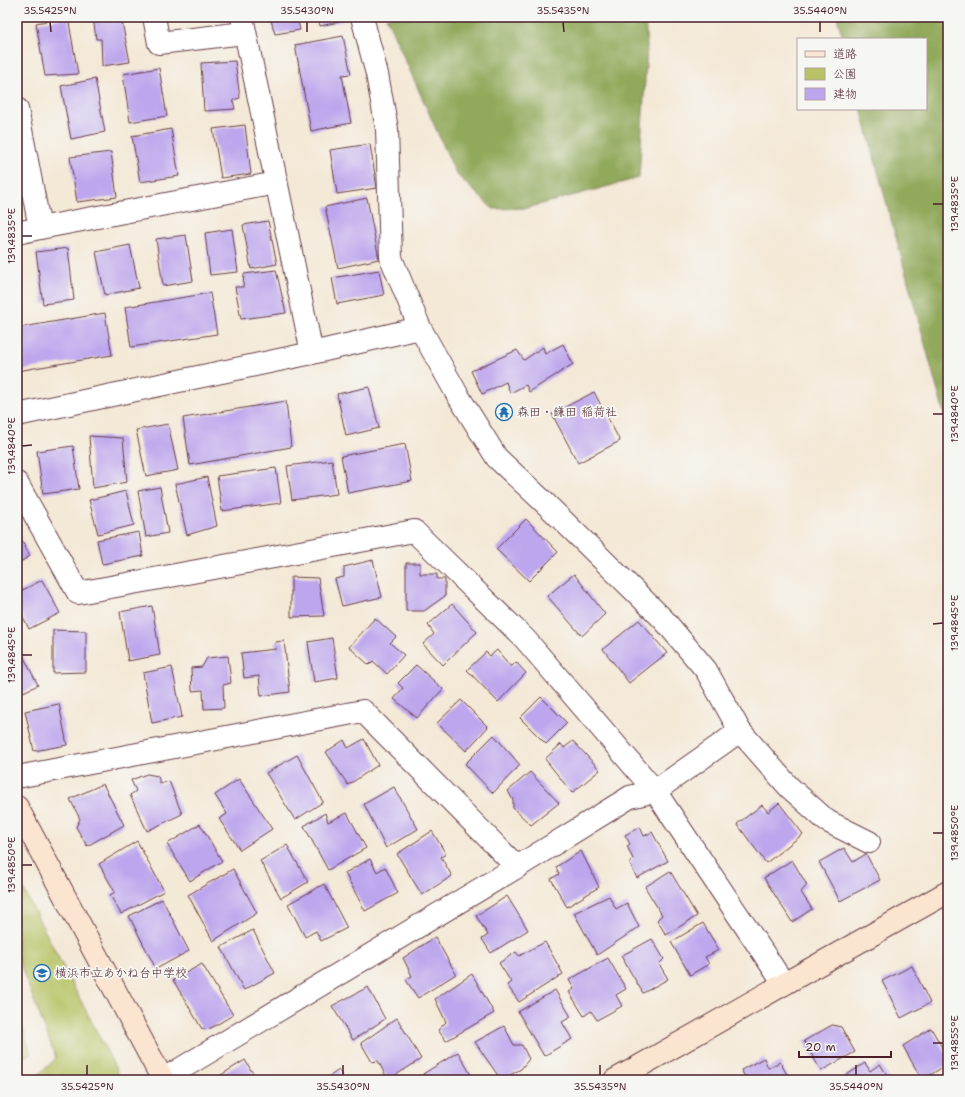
<svg xmlns="http://www.w3.org/2000/svg" width="965" height="1097" viewBox="0 0 965 1097" font-family="'Shantell Sans','Klee One',sans-serif">
<rect width="100%" height="100%" fill="#f6f6f2"/>
<filter id="ink" filterUnits="userSpaceOnUse"><feTurbulence type="fractalNoise" baseFrequency=".025" numOctaves="2"/><feDisplacementMap in="SourceGraphic" scale="8" xChannelSelector="R" yChannelSelector="G"/><feConvolveMatrix kernelMatrix="1 2 1 2 8 2 1 2 1" color-interpolation-filters="sRGB"/></filter>
<filter id="wash" filterUnits="userSpaceOnUse"><feTurbulence type="fractalNoise" baseFrequency=".012" numOctaves="4" result="noise"/><feDisplacementMap in="SourceGraphic" scale="16" xChannelSelector="R" yChannelSelector="G"/><feGaussianBlur stdDeviation="0.9" result="paint"/><feColorMatrix in="noise" values="0 0 0 0 0 0 0 0 0 0 0 0 0 0 0 0 0 1.4 0 .05"/><feComposite in="paint" operator="in"/></filter>
<g filter="url(#wash)">
<rect width="100%" height="100%" fill="#f4e8d6"/>
<g fill="#b7c365" stroke="#807148">
<polygon points="17,877 116,1069 119,1077 115,1080 33,1080 56,1058 17,956"/>
<polygon points="17,1009 31,1054 17,1058"/>
</g>
<g fill="#91a95a" stroke="#6e6442">
<polygon points="386,17 645,17 647,47 639,178 527,208 493,209 456,174"/>
<polygon points="837,17 948,17 948,429 861,109 926,109 926,39 843,39"/>
</g>
<g id="blocks">
<g fill="#bda6ed">
<polygon points="68,17 78,74 45,76 36,23"/>
<polygon points="93,17 121,17 130,62 102,66 101,39 96,39"/>
<polygon points="270,17 297,17 300,30 275,34"/>
<polygon points="318,17 347,17 348,20 320,26"/>
<polygon points="343,36 351,74 342,75 351,123 311,131 295,45"/>
<polygon points="235,61 240,98 233,100 235,109 204,111 201,63"/>
<polygon points="159,68 167,116 130,122 123,74"/>
<polygon points="95,79 105,132 71,139 61,86"/>
<polygon points="245,125 251,174 221,178 213,129"/>
<polygon points="171,129 179,176 140,182 132,136"/>
<polygon points="370,144 377,188 337,194 330,150"/>
<polygon points="111,152 117,197 77,202 70,157"/>
<polygon points="367,198 379,259 338,268 325,207"/>
<polygon points="268,221 277,264 251,269 243,225"/>
<polygon points="232,229 238,272 210,275 205,233"/>
<polygon points="186,235 193,281 163,286 156,239"/>
<polygon points="130,245 139,288 105,295 96,252"/>
<polygon points="68,248 74,300 43,304 36,252"/>
<polygon points="276,270 286,313 241,319 235,287 243,287 244,274"/>
<polygon points="379,270 384,295 337,304 332,278"/>
<polygon points="210,293 217,334 131,347 125,307"/>
<polygon points="105,313 112,355 17,371 17,328"/>
<polygon points="563,344 573,364 529,392 526,385 510,393 506,382 482,394 471,371 517,350 524,360 543,347 545,354"/>
<polygon points="369,387 379,428 346,436 337,394"/>
<polygon points="594,392 620,441 578,463 552,414"/>
<polygon points="286,401 291,447 190,465 183,418"/>
<polygon points="168,424 178,470 146,476 136,430"/>
<polygon points="89,436 123,438 127,482 93,488"/>
<polygon points="405,444 412,481 348,493 341,456"/>
<polygon points="73,446 79,489 43,494 37,451"/>
<polygon points="332,460 337,494 292,500 287,466"/>
<polygon points="276,468 281,503 222,511 217,476"/>
<polygon points="207,477 217,526 187,535 175,484"/>
<polygon points="160,487 168,533 146,537 138,491"/>
<polygon points="126,491 134,525 98,534 89,500"/>
<polygon points="526,519 558,552 529,581 496,549"/>
<polygon points="17,531 30,556 17,564"/>
<polygon points="139,532 143,556 102,564 97,540"/>
<polygon points="373,560 382,597 342,606 335,579 344,577 344,567"/>
<polygon points="406,563 420,563 420,574 437,574 437,579 445,579 445,596 424,611 406,611"/>
<polygon points="574,574 605,614 582,636 547,596"/>
<polygon points="291,577 318,578 324,616 291,617"/>
<polygon points="42,580 60,613 29,629 17,605 17,593"/>
<polygon points="452,604 477,632 443,665 423,644 434,634 428,625"/>
<polygon points="152,606 160,655 128,661 120,612"/>
<polygon points="375,618 396,637 390,643 404,655 387,674 373,661 369,665 349,647"/>
<polygon points="639,620 667,653 629,683 603,649"/>
<polygon points="53,630 86,631 86,672 53,673"/>
<polygon points="332,638 338,678 314,682 308,642"/>
<polygon points="284,641 290,692 261,696 259,676 244,678 241,653 276,649 275,642"/>
<polygon points="17,646 18,646 38,685 17,695"/>
<polygon points="497,650 511,667 516,662 526,673 498,702 467,670 486,652 490,656"/>
<polygon points="228,656 231,683 223,685 224,708 204,709 203,690 192,691 191,668 202,667 207,658"/>
<polygon points="416,665 443,689 417,718 394,699 403,688 398,683"/>
<polygon points="172,667 182,717 152,723 143,673"/>
<polygon points="541,697 567,723 546,744 520,718"/>
<polygon points="461,700 488,727 466,751 437,723"/>
<polygon points="59,704 67,745 34,751 25,711"/>
<polygon points="494,735 520,765 493,793 465,764"/>
<polygon points="364,739 378,765 348,785 326,752 344,740 348,748"/>
<polygon points="573,741 600,770 572,793 545,759 561,744 564,748"/>
<polygon points="297,755 323,802 295,820 266,773"/>
<polygon points="530,772 559,803 531,825 513,808 513,800 508,791"/>
<polygon points="147,774 158,776 160,784 169,781 182,814 147,831 130,795 136,791 131,780"/>
<polygon points="239,779 272,829 240,850 219,819 227,814 215,795"/>
<polygon points="103,784 124,825 87,846 76,827 80,819 70,799"/>
<polygon points="394,787 418,829 386,848 364,804"/>
<polygon points="779,803 803,834 766,863 737,824 762,805 768,812"/>
<polygon points="325,813 328,822 347,813 366,848 328,870 304,826"/>
<polygon points="200,824 222,861 190,881 167,844"/>
<polygon points="640,827 644,836 652,832 668,861 637,878 630,864 633,859 627,846 630,844 625,835"/>
<polygon points="432,831 446,854 441,857 452,876 422,895 397,854"/>
<polygon points="137,841 164,891 121,914 110,895 115,892 99,864"/>
<polygon points="287,845 308,882 281,898 260,861"/>
<polygon points="844,848 853,862 866,854 880,880 840,901 819,862"/>
<polygon points="581,851 599,887 567,907 551,879 559,874 556,867"/>
<polygon points="370,859 377,872 385,867 398,893 365,911 345,873"/>
<polygon points="792,860 807,885 801,892 812,909 792,922 764,878"/>
<polygon points="233,869 257,913 213,941 188,895"/>
<polygon points="670,871 697,916 666,935 657,920 662,915 645,887"/>
<polygon points="324,884 347,928 321,941 316,931 305,937 288,904"/>
<polygon points="507,896 528,930 491,953 482,939 488,935 476,916"/>
<polygon points="609,896 616,909 627,903 639,927 597,955 574,913"/>
<polygon points="162,899 189,951 156,969 129,916"/>
<polygon points="703,923 719,950 705,957 709,964 690,975 671,942"/>
<polygon points="253,930 275,973 244,990 221,947"/>
<polygon points="435,937 456,974 418,998 406,980 412,976 403,958"/>
<polygon points="652,939 664,959 659,964 668,979 643,993 621,956"/>
<polygon points="545,942 563,974 519,1002 507,985 511,982 499,963 516,952 519,956"/>
<polygon points="608,958 626,989 616,995 622,1006 597,1020 591,1011 584,1016 569,992 574,989 569,980"/>
<polygon points="202,964 233,1015 211,1028 202,1029 173,980"/>
<polygon points="912,966 930,1003 901,1018 882,981"/>
<polygon points="472,974 494,1013 446,1041 438,1030 446,1022 435,999"/>
<polygon points="368,987 385,1019 353,1040 332,1006"/>
<polygon points="555,990 571,1017 562,1022 572,1039 544,1056 518,1012"/>
<polygon points="397,1018 421,1059 388,1080 378,1061 372,1062 361,1043"/>
<polygon points="832,1025 841,1027 855,1052 821,1071 804,1041"/>
<polygon points="504,1026 514,1045 522,1045 529,1059 521,1069 501,1080 475,1042"/>
<polygon points="931,1028 948,1058 948,1064 922,1080 903,1046"/>
<polygon points="458,1052 474,1080 426,1080 423,1074"/>
<polygon points="764,1058 768,1068 780,1062 790,1080 747,1080 741,1070"/>
<polygon points="245,1060 257,1080 213,1080"/>
<polygon points="865,1063 870,1071 880,1064 890,1080 844,1080 842,1078"/>
<polygon points="339,1070 344,1080 324,1080"/>
</g>
</g>
</g>
<g filter="url(#ink)">
<use href="#blocks" fill-opacity="0" stroke="#643d45" stroke-width="1"/>
<g fill="none" stroke-linecap="round" stroke-linejoin="round">
<g stroke="#643d45" stroke-width="24">
<g id="street">
<polyline points="154,17 159,43 244,33"/>
<polyline points="242,17 312,353"/>
<polyline points="362,17 377,74 387,129 391,258 420,328 457,394 497,458 547,505 664,620 706,670 740,731 789,787 827,821 869,842"/>
<polyline points="17,109 40,228 17,233"/>
<polyline points="40,228 276,183"/>
<polyline points="17,415 312,353 420,328"/>
<polyline points="17,483 78,593 414,531 525,639 655,791 784,984"/>
<polyline points="17,777 363,711 517,867"/>
<polyline points="162,1080 517,867 630,797 655,791 740,731"/>
</g>
</g>
<g stroke="#643d45" stroke-width="24">
<g id="secondary">
<polyline points="17,807 163,1080"/>
<polyline points="615,1080 784,984 948,892"/>
</g>
</g>
<use href="#street" stroke="#fff" stroke-width="22"/>
<use href="#secondary" stroke="#fce5d0" stroke-width="22"/>
</g>
</g>
<path fill="none" stroke="#4a1f2b" stroke-width="1.5" d="M50,22L51,32M307,22V32M563,22L564,32M820,22V32M933,204H943M22,236H32M933,414H943M22,446L32,445M933,624L943,623M22,655H32M933,833H943M22,865H32M933,1043H943M87,1065V1075M343,1065V1075M600,1065V1075M856,1065V1075"/>
<defs>
<g id="temple-ring" transform="scale(0.9)"><circle r="9.5" fill="#f6f6f2" stroke="#1f6fb2" stroke-width="1.5"/><path d="M0-6L5-2H3V0L6.5 2.5H4V6H1.5V3h-3V6H-4V2.5H-6.5L-3 0V-2H-5Z" fill="#1f6fb2"/></g>
<g id="school-ring" transform="scale(0.9)"><circle r="9.5" fill="#f6f6f2" stroke="#1f6fb2" stroke-width="1.5"/><path d="M0-5L7-2L0 1L-7-2ZM-4 1L0 2.5L4 1V4Q0 6-4 4Z" fill="#1f6fb2"/></g>
</defs>
<g fill-rule="evenodd">
<use href="#temple-ring" x="504" y="412"/>
<use href="#school-ring" x="42" y="973"/>
</g>
<g text-anchor="middle" stroke-width="3.5" stroke-linejoin="round" paint-order="stroke">
<g font-size="12" fill="#4a1f2b" stroke="#f6f6f2" text-anchor="start">
<text x="517" y="416">森田・鎌田 稲荷社</text>
<text x="55" y="977">横浜市立あかね台中学校</text>
</g>
</g>
<rect width="965" height="1097" fill="none" stroke="#f6f6f2" stroke-width="44"/>
<rect x="797" y="38" width="130" height="72" fill="#f6f6f2" stroke="#b1a0a2"/>
<rect x="805" y="51" width="20" height="6" fill="#fce5d0" stroke="#b1a0a2"/>
<text x="833" y="58" font-size="12" fill="#4a1f2b">道路</text>
<rect x="805" y="68" width="20" height="12" fill="#b7c365" stroke="#b1a0a2"/>
<text x="833" y="78" font-size="12" fill="#4a1f2b">公園</text>
<rect x="805" y="88" width="20" height="12" fill="#bda6ed" stroke="#b1a0a2"/>
<text x="833" y="98" font-size="12" fill="#4a1f2b">建物</text>
<path d="M799 1051v6h92v-6" fill="none" stroke="#4a1f2b" stroke-width="2"/>
<text x="805" y="1051" font-size="12" fill="#4a1f2b" stroke="#f6f6f2" stroke-width="3" paint-order="stroke">20 m</text>
<rect x="22" y="22" width="921" height="1053" fill="none" stroke="#4a1f2b" stroke-width="1.5"/>
<g font-size="10" text-anchor="middle" fill="#4a1f2b">
<text x="50" y="14">35.5425°N</text>
<text x="307" y="14">35.5430°N</text>
<text x="563" y="14">35.5435°N</text>
<text x="820" y="14">35.5440°N</text>
<text transform="translate(954 204) rotate(-90)" y="4">139.4835°E</text>
<text transform="translate(11 236) rotate(-90)" y="4">139.4835°E</text>
<text transform="translate(954 414) rotate(-90)" y="4">139.4840°E</text>
<text transform="translate(11 446) rotate(-90)" y="4">139.4840°E</text>
<text transform="translate(954 623) rotate(-90)" y="4">139.4845°E</text>
<text transform="translate(11 655) rotate(-90)" y="4">139.4845°E</text>
<text transform="translate(954 833) rotate(-90)" y="4">139.4850°E</text>
<text transform="translate(11 865) rotate(-90)" y="4">139.4850°E</text>
<text transform="translate(954 1043) rotate(-90)" y="4">139.4855°E</text>
<text x="87" y="1090">35.5425°N</text>
<text x="343" y="1090">35.5430°N</text>
<text x="600" y="1090">35.5435°N</text>
<text x="856" y="1090">35.5440°N</text>
</g>
</svg>
